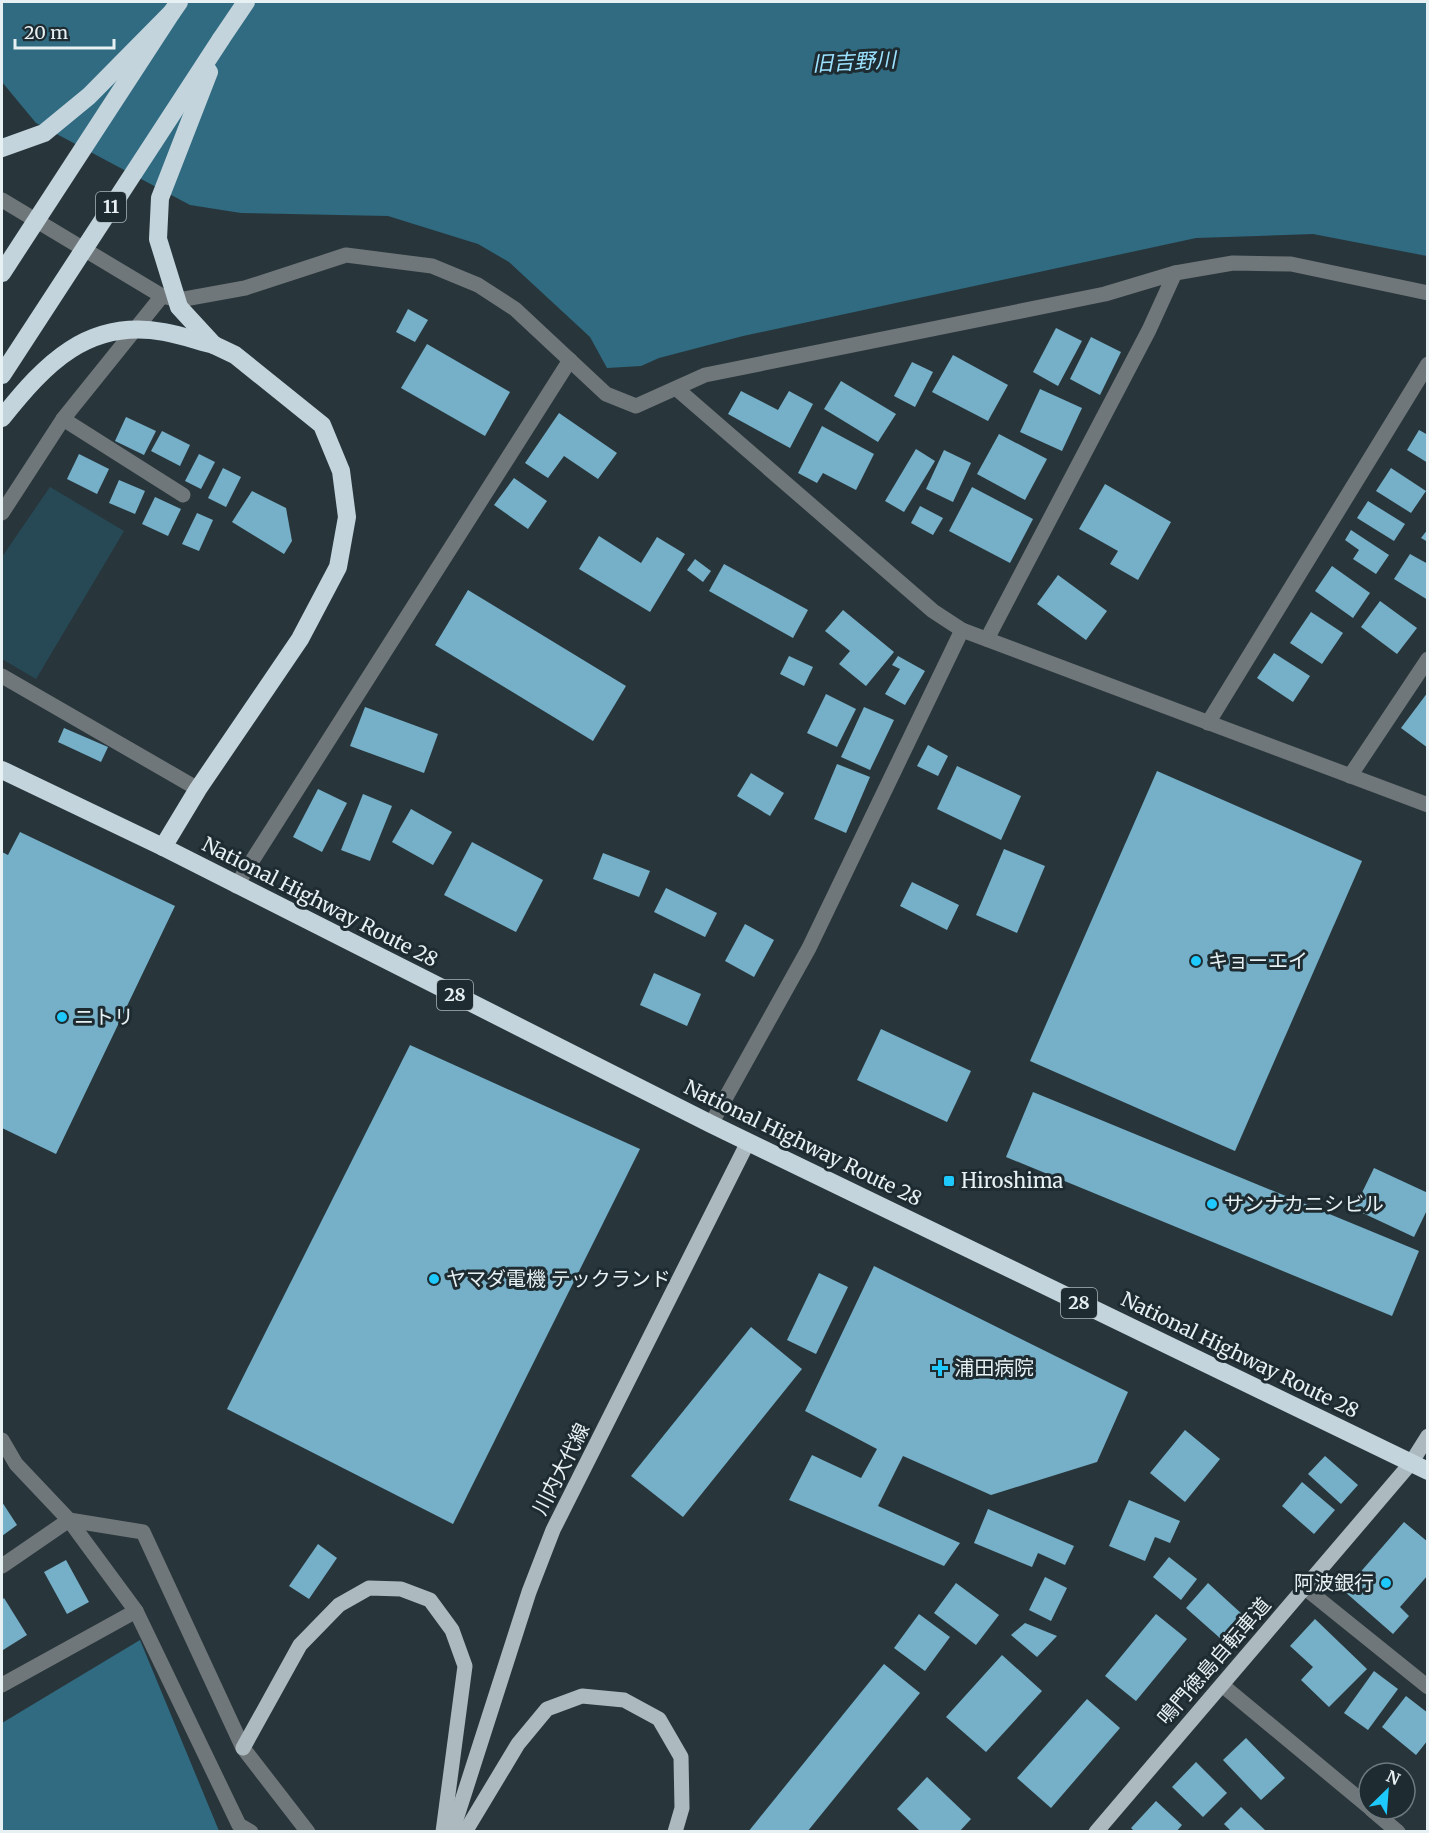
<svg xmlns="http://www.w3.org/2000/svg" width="1429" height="1833" viewBox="0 0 1429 1833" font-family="Merriweather,'Noto Sans JP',serif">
<rect width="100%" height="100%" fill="#28363c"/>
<polygon fill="#274956" points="50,487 124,531 36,679 2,659 2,557"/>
<g fill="#306b81">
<polygon points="2,2 1427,2 1427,256 1313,234 1196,238 743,336 659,358 641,366 607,368 590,337 509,262 478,244 388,216 241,213 190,205 36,123 2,82"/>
<polygon points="140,1640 219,1831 2,1831 2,1723"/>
</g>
<g fill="#75b0c8">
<polygon points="408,309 428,320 415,342 396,332"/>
<polygon points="1056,328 1082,341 1058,386 1033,372"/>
<polygon points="1091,337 1121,352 1100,395 1070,379"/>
<polygon points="427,344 510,392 485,436 401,388"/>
<polygon points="953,355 1008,385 988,421 932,392"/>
<polygon points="912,362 933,372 915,407 894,396"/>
<polygon points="841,381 896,414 878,442 824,409"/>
<polygon points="1040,389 1082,408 1062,451 1020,432"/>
<polygon points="741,391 778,410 789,391 813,404 790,448 728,414"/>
<polygon points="559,413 617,453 598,479 564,456 548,478 525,463"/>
<polygon points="126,417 156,431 144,455 115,441"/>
<polygon points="822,426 874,454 856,490 823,473 817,483 798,473"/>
<polygon points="1419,430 1428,435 1428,463 1407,450"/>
<polygon points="162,431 190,445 180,466 151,451"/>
<polygon points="999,434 1047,459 1025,500 977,474"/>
<polygon points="916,449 935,461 904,512 885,501"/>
<polygon points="944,450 971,463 953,502 926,489"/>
<polygon points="79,454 109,469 97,494 67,479"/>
<polygon points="199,454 215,462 201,489 185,481"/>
<polygon points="223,468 241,477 226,507 208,498"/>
<polygon points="1391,468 1426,491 1411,513 1376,491"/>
<polygon points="514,478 547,501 528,529 494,505"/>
<polygon points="119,480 145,491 135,514 109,503"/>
<polygon points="1105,484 1171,522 1138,580 1110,564 1118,551 1079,529"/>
<polygon points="972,487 1033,519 1010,563 949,531"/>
<polygon points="252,491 286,508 292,541 284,554 232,522"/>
<polygon points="155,497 181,509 168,536 142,524"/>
<polygon points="1368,501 1405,524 1394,541 1357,518"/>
<polygon points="920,506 943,518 933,535 911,523"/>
<polygon points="197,513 213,520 199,551 182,544"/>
<polygon points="1428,529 1428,542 1421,538"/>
<polygon points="1351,530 1389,555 1376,574 1353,559 1359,550 1345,540"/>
<polygon points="599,536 641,563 657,537 685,554 650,612 579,569"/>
<polygon points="1410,554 1428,564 1428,600 1394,579"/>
<polygon points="695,559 711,571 703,582 687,570"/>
<polygon points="724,564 808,610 793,638 709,591"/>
<polygon points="1332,566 1370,593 1353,618 1315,591"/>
<polygon points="1058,575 1107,611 1086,640 1037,604"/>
<polygon points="468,590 626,686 593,741 435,645"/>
<polygon points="1380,601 1417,628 1397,654 1361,627"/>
<polygon points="843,610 894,652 866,686 839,664 850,651 825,631"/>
<polygon points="1311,612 1343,633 1322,664 1290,643"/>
<polygon points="1274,653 1310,676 1293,702 1257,678"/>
<polygon points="789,656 813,667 804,686 780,674"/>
<polygon points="898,656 925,671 905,705 885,694 900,669 892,665"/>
<polygon points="1428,692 1428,748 1401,728"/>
<polygon points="826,694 856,709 837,747 807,733"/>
<polygon points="365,707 438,734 424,773 350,746"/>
<polygon points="864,707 894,720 870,770 841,757"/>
<polygon points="64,728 108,747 101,762 58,742"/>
<polygon points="928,745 948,756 938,776 917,766"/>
<polygon points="837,764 870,777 846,833 814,819"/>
<polygon points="957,766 1021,796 1001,840 937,809"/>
<polygon points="1157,771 1362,861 1235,1151 1030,1061"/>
<polygon points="751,773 784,793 770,816 737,796"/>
<polygon points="318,789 347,803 322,852 293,837"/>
<polygon points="363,794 392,806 370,861 341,850"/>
<polygon points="411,809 452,832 433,865 392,842"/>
<polygon points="20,832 175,906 56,1154 2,1128 2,852 8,855"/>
<polygon points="472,842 543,880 516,932 444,895"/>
<polygon points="1004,849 1045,866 1017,933 976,915"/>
<polygon points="603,853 650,871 639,897 593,879"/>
<polygon points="912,882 959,905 947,930 900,906"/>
<polygon points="666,888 717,913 705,937 654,912"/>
<polygon points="745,924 774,940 754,977 725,961"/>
<polygon points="654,973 701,994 687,1026 640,1005"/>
<polygon points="881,1029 971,1071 947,1122 857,1080"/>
<polygon points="410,1045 640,1149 453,1524 227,1409"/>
<polygon points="1033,1092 1419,1251 1392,1316 1006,1157"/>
<polygon points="1374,1168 1428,1193 1428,1208 1414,1237 1354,1209"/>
<polygon points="874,1266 1128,1392 1097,1462 991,1495 903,1456 878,1506 960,1543 944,1566 789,1500 812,1455 861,1478 877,1449 805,1411"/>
<polygon points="819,1273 848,1287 816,1354 787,1340"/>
<polygon points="751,1327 802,1369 683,1517 631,1476"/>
<polygon points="1185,1430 1220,1459 1185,1502 1150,1473"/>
<polygon points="1325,1456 1358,1485 1341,1504 1308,1474"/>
<polygon points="1302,1482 1335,1510 1314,1534 1282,1506"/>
<polygon points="1129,1500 1180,1521 1170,1543 1155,1537 1145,1561 1109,1546"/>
<polygon points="2,1502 17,1525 2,1536"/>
<polygon points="988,1509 1074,1546 1065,1565 1038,1553 1032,1567 974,1543"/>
<polygon points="1404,1522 1428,1542 1428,1575 1400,1607 1409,1616 1393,1634 1344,1591"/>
<polygon points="318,1544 337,1558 309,1599 289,1586"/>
<polygon points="1169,1557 1197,1579 1181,1600 1153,1577"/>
<polygon points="66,1560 89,1602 67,1614 44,1572"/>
<polygon points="1045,1577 1067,1588 1051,1621 1029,1610"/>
<polygon points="956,1583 999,1615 976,1645 934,1613"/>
<polygon points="1208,1583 1243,1615 1221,1639 1186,1608"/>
<polygon points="4,1598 27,1635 3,1650 2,1600"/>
<polygon points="919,1614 950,1637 925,1671 894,1648"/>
<polygon points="1156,1614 1187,1639 1136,1701 1105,1676"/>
<polygon points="1315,1619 1367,1669 1329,1707 1301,1680 1313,1667 1290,1646"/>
<polygon points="1025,1623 1057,1636 1037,1657 1011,1635"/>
<polygon points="1002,1655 1042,1691 986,1752 946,1717"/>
<polygon points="884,1664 920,1693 807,1832 748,1832"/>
<polygon points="1374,1671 1398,1689 1368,1730 1344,1713"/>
<polygon points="1406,1696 1428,1713 1428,1740 1416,1755 1382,1727"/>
<polygon points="1087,1699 1120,1728 1051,1808 1017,1778"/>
<polygon points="1246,1738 1285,1778 1261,1800 1223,1760"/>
<polygon points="1196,1762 1227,1793 1203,1817 1172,1787"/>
<polygon points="927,1777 971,1819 959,1832 921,1832 897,1809"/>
<polygon points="1156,1801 1182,1825 1176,1832 1135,1832 1131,1828"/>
<polygon points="1241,1807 1265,1830 1264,1832 1232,1832 1224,1824"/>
</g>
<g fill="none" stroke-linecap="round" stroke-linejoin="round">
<g stroke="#70777a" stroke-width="15">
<polyline points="2,200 162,296 179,300 245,288 346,255 432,266 478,285 515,309 606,394 636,406 705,375 1105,294 1175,273 1233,263 1291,264 1428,293"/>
<polyline points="677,389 933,611 962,630 1428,805"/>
<polyline points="63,419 183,495"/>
<polyline points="2,513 63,419 162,296"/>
<polyline points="987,639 1149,330 1175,273"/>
<polyline points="2,676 198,789"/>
<polyline points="1208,723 1428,364"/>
<polyline points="1350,776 1428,659"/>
<polyline points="236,886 570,360"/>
<polyline points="711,1124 809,948 962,630"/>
<polyline points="2,1440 16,1464 69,1520 136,1611 2,1685"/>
<polyline points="2,1566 69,1520 143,1532 243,1748 308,1832"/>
<polyline points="1305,1588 1428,1687"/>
<polyline points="136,1611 239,1825 251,1832"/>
<polyline points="1222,1685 1369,1807"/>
<polyline points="1371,1809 1398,1832"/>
</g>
<g stroke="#acbac0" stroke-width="15">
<polyline points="243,1748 300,1645 339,1605 369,1588 401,1589 430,1600 452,1630 465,1666 443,1832"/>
<polyline points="452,1832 529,1592 553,1530 748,1142"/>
<polyline points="465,1832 518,1744 547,1709 582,1696 624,1700 659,1719 681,1757 682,1808 675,1832"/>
<polyline points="1096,1832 1411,1463 1428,1436"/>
</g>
<g stroke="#c3d4dc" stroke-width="18">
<polyline points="221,39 246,2"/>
<polyline points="2,148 44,133 89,96 172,12 179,2"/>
<polyline points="2,770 163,847 711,1124 1428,1471"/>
<polyline points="163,847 198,789 300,639 338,567 347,517 341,471 322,425 235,355 214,345"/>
</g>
<g stroke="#c3d4dc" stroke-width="18">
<polyline points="209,72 160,198 158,239 179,307 214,345"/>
<polyline points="2,273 172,12"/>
<polyline points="2,375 221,39"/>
<path d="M2,418C45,364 88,318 164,332C181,335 198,341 214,345"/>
</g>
</g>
<g fill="#1ec9fd" stroke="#1e2c32" stroke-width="2">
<circle cx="1196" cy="961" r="6"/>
<circle cx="62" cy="1017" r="6"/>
<rect x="943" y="1175" width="12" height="12" rx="3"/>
<circle cx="1212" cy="1204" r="6"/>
<circle cx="434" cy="1279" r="6"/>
<path d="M937 1359h6v6h6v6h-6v6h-6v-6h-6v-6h6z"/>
<circle cx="1386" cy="1583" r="6"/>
</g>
<g text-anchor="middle" stroke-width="6" stroke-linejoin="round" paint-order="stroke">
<g fill="#1e2c32" stroke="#abb5b9" stroke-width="1.5">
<rect x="96" y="192" width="30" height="30" rx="4.5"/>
<rect x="437" y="980" width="36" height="30" rx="4.5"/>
<rect x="1061" y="1288" width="36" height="30" rx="4.5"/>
</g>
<g font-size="18" font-weight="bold" fill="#e7f0f3">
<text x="111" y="213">11</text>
<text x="455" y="1001">28</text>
<text x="1079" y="1309">28</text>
</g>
<g font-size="20" fill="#e7f0f3" stroke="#1e2c32">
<text transform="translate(320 902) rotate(27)" y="7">National Highway Route 28</text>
<text transform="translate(803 1143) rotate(26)" y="7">National Highway Route 28</text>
<text transform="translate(1240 1355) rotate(26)" y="7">National Highway Route 28</text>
<text transform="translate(561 1469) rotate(-63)" y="7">川内大代線</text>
<text transform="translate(1214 1661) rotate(-49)" y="7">鳴門徳島自転車道</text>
</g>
<g font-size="20" fill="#e7f0f3" stroke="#1e2c32" text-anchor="start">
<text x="1208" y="968">キョーエイ</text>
<text x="74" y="1024">ニトリ</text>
<text x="961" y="1188">Hiroshima</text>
<text x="1224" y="1211">サンナカニシビル</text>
<text x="446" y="1286">ヤマダ電機 テックランド</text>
<text x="954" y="1375">浦田病院</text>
<text x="1374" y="1590" text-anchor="end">阿波銀行</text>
</g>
<g font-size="21" font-style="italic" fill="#9ce2ff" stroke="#1e2c32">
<text transform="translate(854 62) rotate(-3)" y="7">旧吉野川</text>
</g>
</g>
<rect width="1429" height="1833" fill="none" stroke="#e7f0f3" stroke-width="6"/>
<g transform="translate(1387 1791) rotate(25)"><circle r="28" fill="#1e2c32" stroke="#6e7a7f" stroke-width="1.5"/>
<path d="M0-4.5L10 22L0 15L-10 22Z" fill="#1ec9fd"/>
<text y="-9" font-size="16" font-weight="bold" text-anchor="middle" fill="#e7f0f3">N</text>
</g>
<path d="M15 39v9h99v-9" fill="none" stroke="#e7f0f3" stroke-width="3"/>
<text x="24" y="39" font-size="18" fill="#e7f0f3" stroke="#1e2c32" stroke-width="4.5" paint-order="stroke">20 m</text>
</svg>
